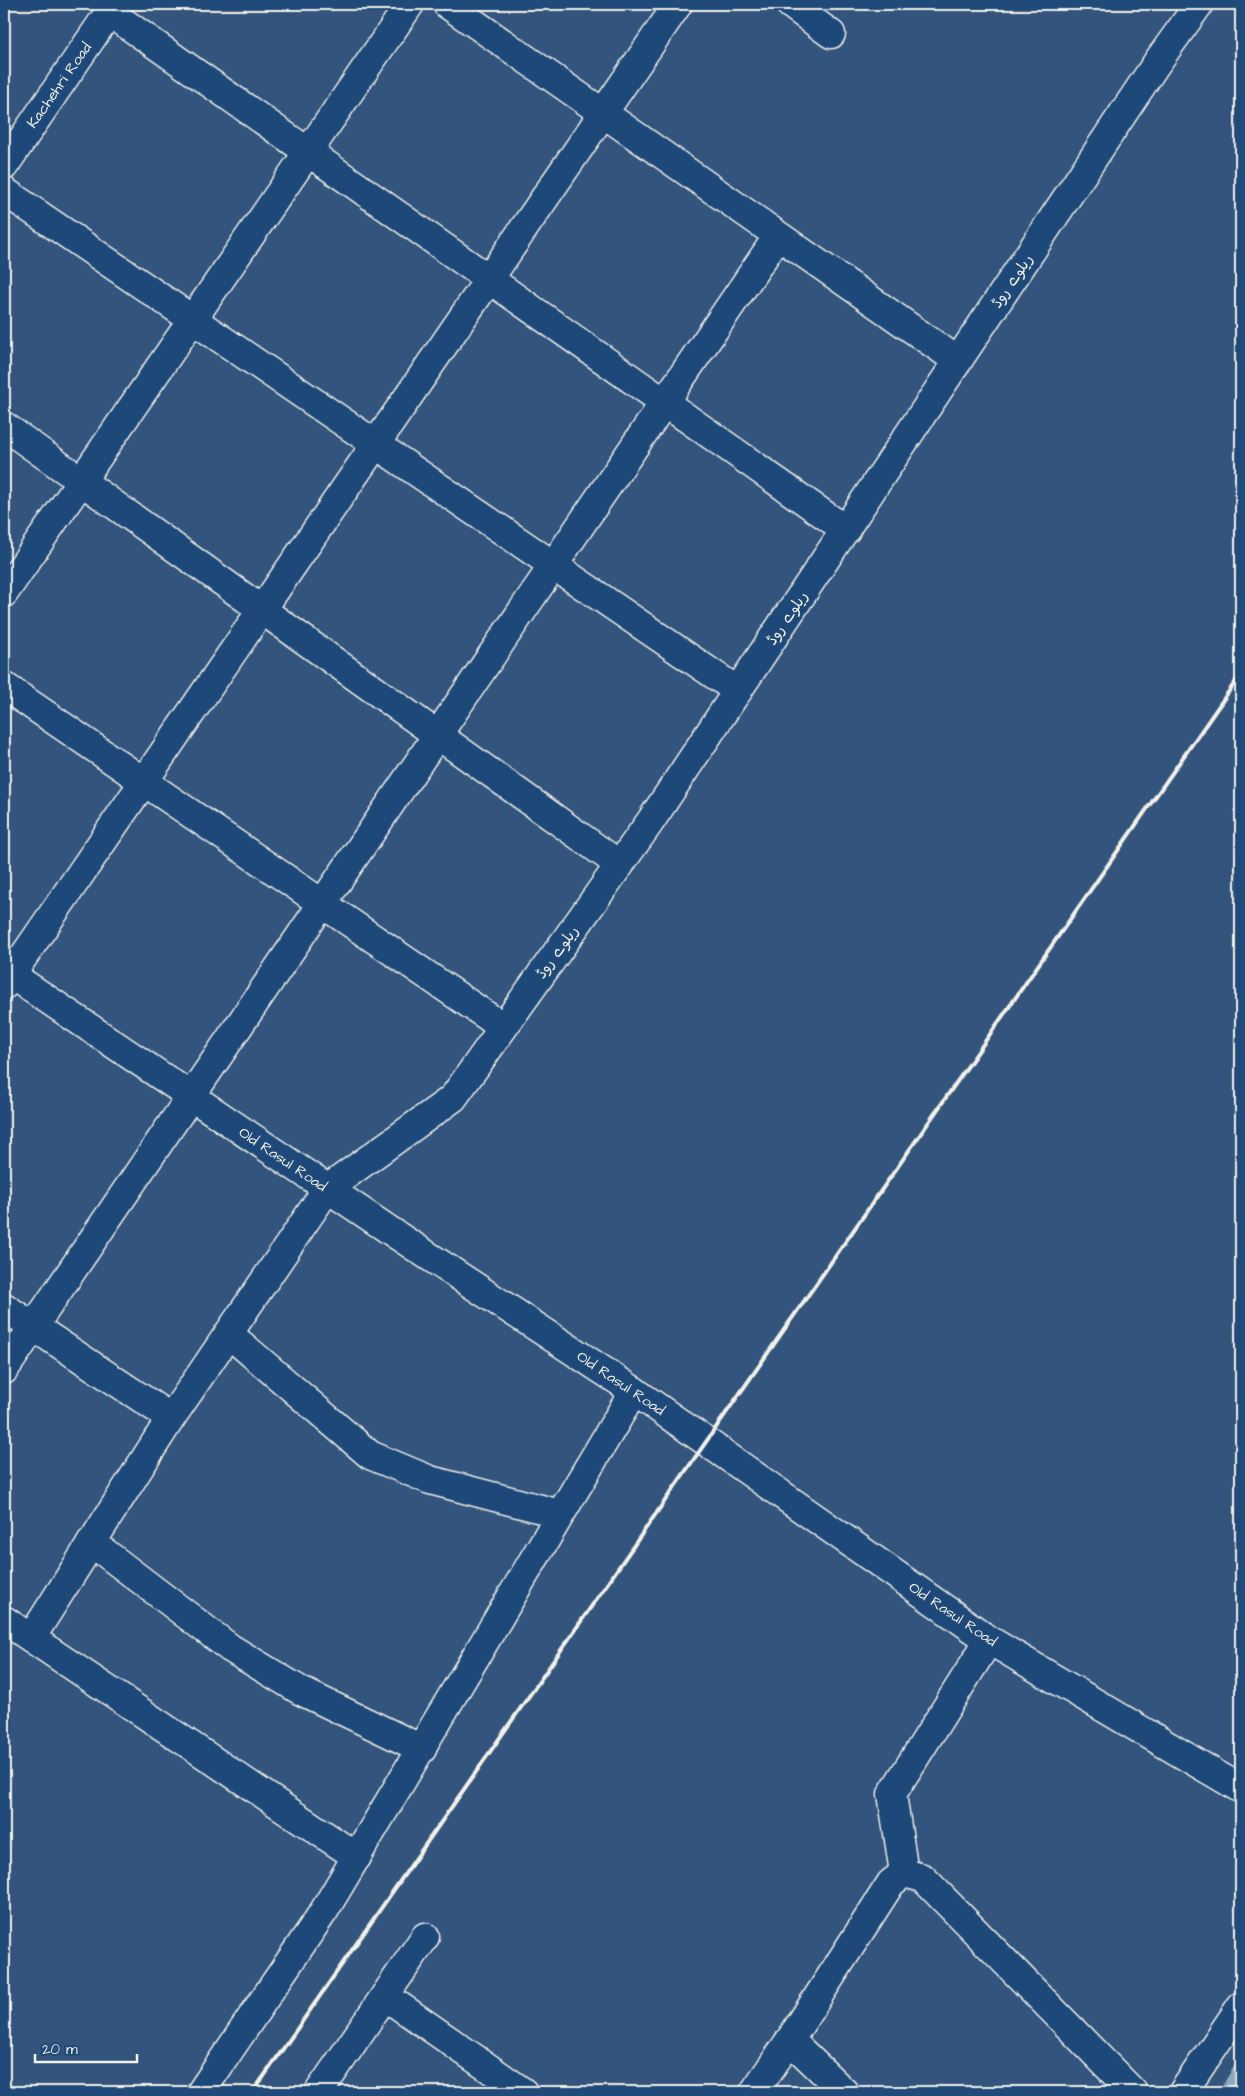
<svg xmlns="http://www.w3.org/2000/svg" width="1245" height="2096" viewBox="0 0 1245 2096" font-family="'Architects Daughter','Playpen Sans Arabic',sans-serif">
<rect width="100%" height="100%" fill="#33547d"/>
<filter id="ink" filterUnits="userSpaceOnUse"><feTurbulence type="fractalNoise" baseFrequency=".02" numOctaves="2"/><feDisplacementMap in="SourceGraphic" scale="10" xChannelSelector="R" yChannelSelector="G"/><feConvolveMatrix kernelMatrix="1 2 1 2 8 2 1 2 1" color-interpolation-filters="sRGB"/></filter>
<g filter="url(#ink)">
<g fill="none" stroke-linecap="round" stroke-linejoin="round">
<polyline stroke="#8dabc0" stroke-width="10" points="1224,2092 1241,2065"/>
<g stroke="#f4f1e8" stroke-width="31">
<g id="minor">
<polyline points="447,4 958,361"/>
<polyline points="790,4 831,34"/>
<polyline points="109,12 846,530"/>
<polyline points="4,166 115,4"/>
<polyline points="4,191 738,691"/>
<polyline points="4,426 620,865"/>
<polyline points="4,593 410,4"/>
<polyline points="4,686 503,1027"/>
<polyline points="4,970 395,1234 634,1391 989,1640 1241,1789"/>
<polyline points="4,985 678,4"/>
<polyline points="4,1307 171,1418"/>
<polyline points="229,1334 370,1455 430,1480 560,1514"/>
<polyline points="4,1370 778,236"/>
<polyline points="91,1542 230,1648 301,1691 422,1749"/>
<polyline points="4,1620 357,1857"/>
<polyline points="31,1638 171,1418 327,1189 453,1098 650,822 1158,61 1199,4"/>
<polyline points="904,1873 923,1878 1133,2092"/>
<polyline points="904,1873 892,1794 989,1640"/>
<polyline points="385,1996 523,2092"/>
<polyline points="790,2040 844,2092"/>
<polyline points="201,2092 324,1911 634,1391"/>
<polyline points="319,2092 425,1937"/>
<polyline points="754,2092 790,2040 891,1883 904,1873"/>
</g>
</g>
<g stroke="#f4f1e8" stroke-width="31">
<polyline id="major" points="1183,2092 1241,2006"/>
</g>
<use href="#minor" stroke="#1f4a7a" stroke-width="28"/>
<use href="#major" stroke="#1f4a7a" stroke-width="28"/>
<polyline stroke="#f4f1e8" stroke-width="4" points="253,2092 1241,674"/>
</g>
</g>
<g text-anchor="middle" stroke-width="5" stroke-linejoin="round" paint-order="stroke">
<g font-size="15" fill="#f4f1e8" stroke="#1f4a7a">
<text transform="translate(59 85) rotate(-55)" y="5">Kachehri Road</text>
<text transform="translate(1012 281) rotate(-56)" y="5">ریلوے روڈ</text>
<text transform="translate(787 618) rotate(-56)" y="5">ریلوے روڈ</text>
<text transform="translate(557 952) rotate(-54)" y="5">ریلوے روڈ</text>
<text transform="translate(283 1159) rotate(34)" y="5">Old Rasul Road</text>
<text transform="translate(621 1383) rotate(34)" y="5">Old Rasul Road</text>
<text transform="translate(953 1614) rotate(34)" y="5">Old Rasul Road</text>
</g>
</g>
<rect width="1245" height="2096" fill="none" stroke="#1f4a7a" stroke-width="20"/>
<rect x="10" y="10" width="1225" height="2076" fill="none" stroke="#f4f1e8" stroke-width="2" filter="url(#ink)"/>
<path d="M35 2054v8h102v-8" fill="none" stroke="#f4f1e8" stroke-width="2.5"/>
<text x="42" y="2054" font-size="15" fill="#f4f1e8" stroke="#1f4a7a" stroke-width="4" paint-order="stroke">20 m</text>
</svg>
